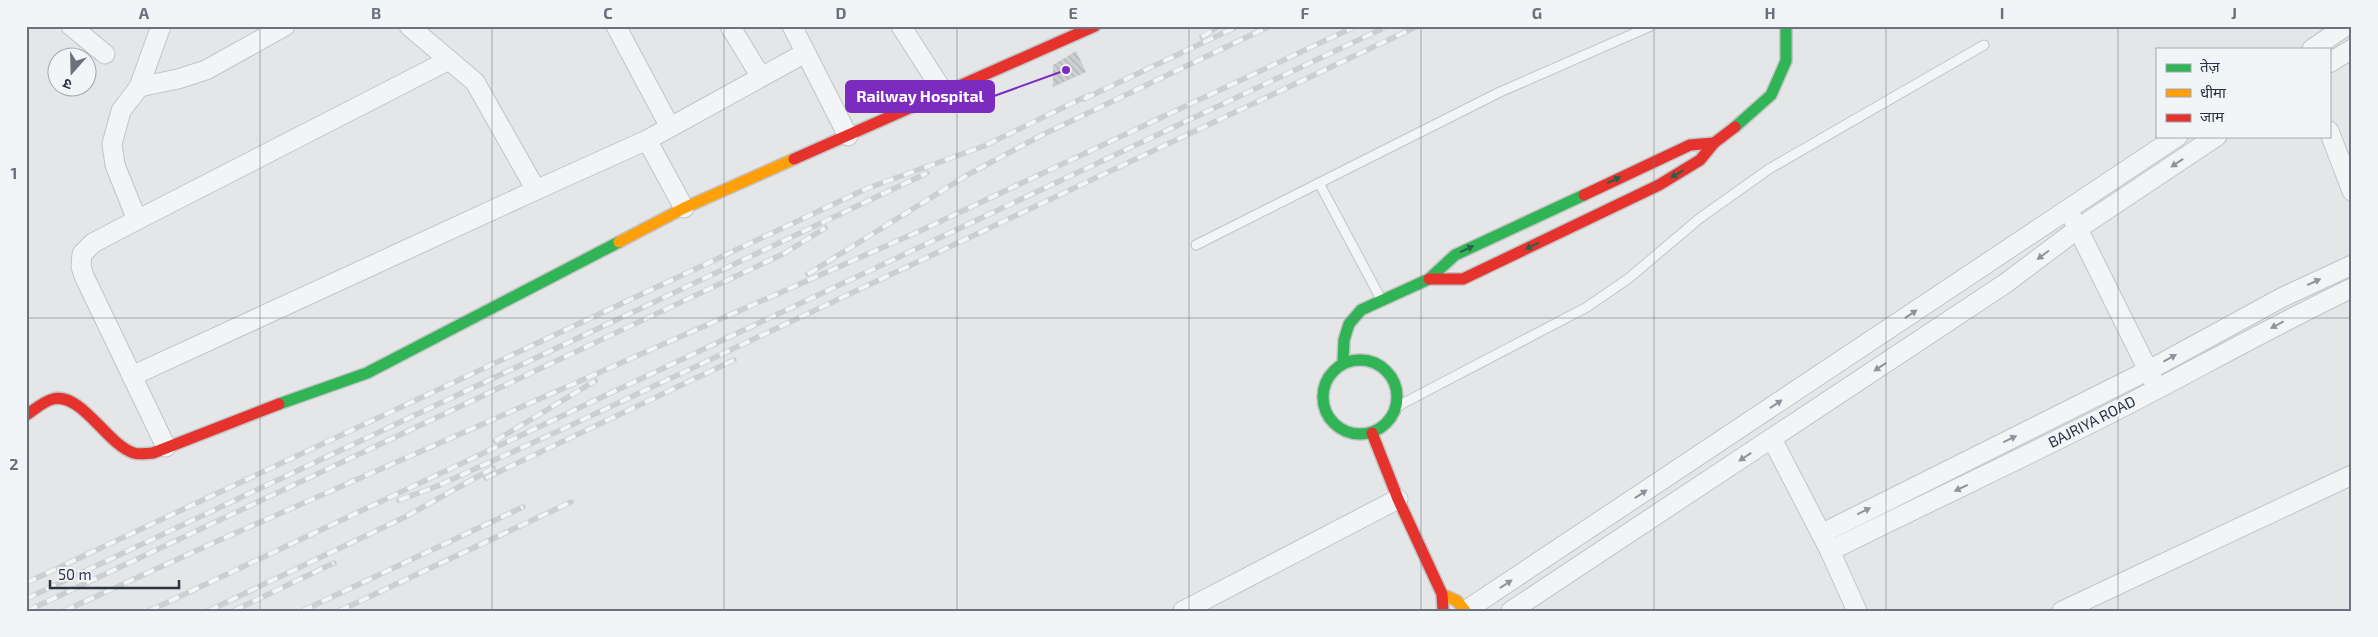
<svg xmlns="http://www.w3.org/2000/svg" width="2378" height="637" viewBox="0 0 2378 637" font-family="'Exo 2','Noto Sans Devanagari',sans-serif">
<defs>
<pattern id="building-back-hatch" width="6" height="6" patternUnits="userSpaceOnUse" patternTransform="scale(1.25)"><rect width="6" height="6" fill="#ccced0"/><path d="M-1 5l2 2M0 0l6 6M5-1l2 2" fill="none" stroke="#afb2b4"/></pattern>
</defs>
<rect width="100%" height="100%" fill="#e4e6e8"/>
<polygon fill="url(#building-back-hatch)" points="1076,51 1086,72 1053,87 1053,65"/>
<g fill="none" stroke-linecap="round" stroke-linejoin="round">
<g stroke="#c2c4c6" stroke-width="11">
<g id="lane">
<polyline points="1196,245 1319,183"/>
<polyline points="1381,299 1319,183 1500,92 1651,26"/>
<polyline points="1396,407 1587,307 1629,278 1700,218 1769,169 1984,45"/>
</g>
</g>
<g stroke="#c2c4c6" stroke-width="21">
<g id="street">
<polyline points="71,26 105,54"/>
<polyline points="161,26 139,87 121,111 112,144 115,165 137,220 93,243 82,254 81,266 84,276 166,447"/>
<polyline points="409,26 475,82 536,190 647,140 684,208"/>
<polyline points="616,26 670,127"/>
<polyline points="730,26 761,77"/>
<polyline points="792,26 848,136"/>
<polyline points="901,26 944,93"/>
<polyline points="2312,49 2346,26"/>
<polyline points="2329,63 2352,49"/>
<polyline points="139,87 178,79 206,70 285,26"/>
<polyline points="2329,131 2352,191"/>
<polyline points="647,140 805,53"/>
<polyline points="2073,219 2153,380"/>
<polyline points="137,220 449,60"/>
<polyline points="132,376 536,190"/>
<polyline points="1772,439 1830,551 1857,611"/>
<polyline points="1821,534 2149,370 2283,297 2352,265"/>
<path d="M1830,551C1924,504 2019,460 2113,412C2193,371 2271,327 2352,288"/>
<polyline points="1183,611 1398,499"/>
<polyline points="1465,611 2178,136"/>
<polyline points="1511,611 2006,283 2079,228 2217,136"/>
<polyline points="2062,611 2352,475"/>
</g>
</g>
<g stroke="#c2c4c6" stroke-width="14">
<g id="fast">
<polyline points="1735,127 1771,95 1786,61 1786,26"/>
<circle cx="1360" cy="397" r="37"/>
<polyline points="1343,363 1344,340 1349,324 1361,310 1429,279 1455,255 1584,195"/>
<polyline points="279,404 367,373 619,242"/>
</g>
</g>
<g stroke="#c2c4c6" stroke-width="14">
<g id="slow">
<polyline points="619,242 684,208 794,159"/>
<polyline points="1442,594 1457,601 1465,611"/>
</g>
</g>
<g stroke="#c2c4c6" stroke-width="14">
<g id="jam">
<polyline points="794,159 1095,26"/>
<polyline points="1584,195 1690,145 1714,143"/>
<polyline points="1429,279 1463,279 1659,185 1700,160 1714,143 1735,127"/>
<path d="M26,415C34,410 44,401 53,399C82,392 107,445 134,453C139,455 147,453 153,453L279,404"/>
<polyline points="1372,433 1398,499 1442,594 1443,611"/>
</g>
</g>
<use href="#lane" stroke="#f3f4f6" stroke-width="9"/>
<use href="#street" stroke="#f3f4f6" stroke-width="19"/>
<use href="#fast" stroke="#30b455" stroke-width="11"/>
<use href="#slow" stroke="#ff9f0a" stroke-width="11"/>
<use href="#jam" stroke="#e5322d" stroke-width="11"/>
<g stroke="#ccced1" stroke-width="5.5">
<g id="rail">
<polyline points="1202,37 1219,26"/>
<polyline points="1084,99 1238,26"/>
<polyline points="808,274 969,174 1044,134 1270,26"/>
<polyline points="495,441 595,381"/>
<polyline points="486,478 734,360"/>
<polyline points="399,500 435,487 563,429 1418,26"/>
<polyline points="26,583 868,188 984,146 1089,95"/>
<polyline points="26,599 927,173"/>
<polyline points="27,611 785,253 825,228"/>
<polyline points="64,611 213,543 922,230 1356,26"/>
<polyline points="149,611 1388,26"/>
<polyline points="208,611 405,517 493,468"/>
<polyline points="233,611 334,563"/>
<polyline points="302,611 523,507"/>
<polyline points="339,611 571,502"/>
</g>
</g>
<use href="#rail" stroke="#f2f5f8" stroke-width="4" stroke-dasharray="11" stroke-linecap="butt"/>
</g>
<defs><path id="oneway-solid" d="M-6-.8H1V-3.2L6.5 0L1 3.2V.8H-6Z" transform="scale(1.25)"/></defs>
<g fill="#8e949c">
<use href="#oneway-solid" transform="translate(2177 163) rotate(146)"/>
<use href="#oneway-solid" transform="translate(2043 255) rotate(143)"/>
<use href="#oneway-solid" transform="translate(2314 282) rotate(-25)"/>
<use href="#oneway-solid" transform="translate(1911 314) rotate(-34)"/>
<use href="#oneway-solid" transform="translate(2277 325) rotate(152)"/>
<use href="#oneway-solid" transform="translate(2170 358) rotate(-29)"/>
<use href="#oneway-solid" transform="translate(1880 367) rotate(146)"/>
<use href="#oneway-solid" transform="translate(1776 404) rotate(-34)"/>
<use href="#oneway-solid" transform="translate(2010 439) rotate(-26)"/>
<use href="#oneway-solid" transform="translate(1745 457) rotate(147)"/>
<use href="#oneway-solid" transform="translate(1961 488) rotate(155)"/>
<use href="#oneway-solid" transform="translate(1641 494) rotate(-34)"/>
<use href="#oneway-solid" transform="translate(1864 511) rotate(-26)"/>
<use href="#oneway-solid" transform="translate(1506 584) rotate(-34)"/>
</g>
<g fill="#2c6149">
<use href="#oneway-solid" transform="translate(1677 174) rotate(149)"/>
<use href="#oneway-solid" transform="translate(1614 180) rotate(-25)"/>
<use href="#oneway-solid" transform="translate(1532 246) rotate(154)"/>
<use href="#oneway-solid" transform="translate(1467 249) rotate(-25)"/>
</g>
<path fill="none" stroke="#6b727c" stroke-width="1" stroke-opacity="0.55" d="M260,26V611M492,26V611M724,26V611M957,26V611M1189,26V611M1421,26V611M1654,26V611M1886,26V611M2118,26V611M26,318H2352"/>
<g text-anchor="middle" stroke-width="4" stroke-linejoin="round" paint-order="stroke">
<g font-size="15" fill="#2a3442" stroke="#f2f5f8">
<text transform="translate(2092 422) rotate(-27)" y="5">BAJRIYA ROAD</text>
</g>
</g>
<path fill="none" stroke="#7b2cbf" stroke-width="2" d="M1066 70L994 96"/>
<circle fill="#7b2cbf" stroke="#f2f5f8" stroke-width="2" cx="1066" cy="70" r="5"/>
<rect fill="#7b2cbf" stroke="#7b2cbf" stroke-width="2" x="846" y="81" width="148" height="31" rx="5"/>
<g font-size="16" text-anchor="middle" font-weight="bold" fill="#fff">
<text x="920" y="102">Railway Hospital</text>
</g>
<rect width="2378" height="637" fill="none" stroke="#f2f5f8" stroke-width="55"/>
<rect x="2156" y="48" width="175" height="90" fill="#f2f5f8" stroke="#a2a8af"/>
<rect x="2166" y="64" width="25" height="8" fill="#30b455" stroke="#a2a8af"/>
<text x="2200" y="72" font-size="15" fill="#2a3442">तेज़</text>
<rect x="2166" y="89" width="25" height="8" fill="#ff9f0a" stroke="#a2a8af"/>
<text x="2200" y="98" font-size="15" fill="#2a3442">धीमा</text>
<rect x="2166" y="114" width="25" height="8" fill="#e5322d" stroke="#a2a8af"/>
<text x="2200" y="122" font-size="15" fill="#2a3442">जाम</text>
<g transform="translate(72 72) rotate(200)"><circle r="24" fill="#f2f5f8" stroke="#a2a8af"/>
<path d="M0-4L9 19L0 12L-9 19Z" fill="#6b727c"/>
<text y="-8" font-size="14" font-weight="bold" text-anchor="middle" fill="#2a3442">उ</text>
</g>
<path d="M50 580v8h129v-8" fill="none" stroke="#2a3442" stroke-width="2.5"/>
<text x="58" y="580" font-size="15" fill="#2a3442" stroke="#f2f5f8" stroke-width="4" paint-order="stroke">50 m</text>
<rect x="28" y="28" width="2322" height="582" fill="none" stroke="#6b727c" stroke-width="2"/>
<g font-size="16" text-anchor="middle" font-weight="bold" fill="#6b727c">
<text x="144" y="19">A</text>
<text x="376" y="19">B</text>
<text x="608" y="19">C</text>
<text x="841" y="19">D</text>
<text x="1073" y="19">E</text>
<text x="1305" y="19">F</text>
<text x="1537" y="19">G</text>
<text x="1770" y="19">H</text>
<text x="2002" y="19">I</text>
<text x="2234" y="19">J</text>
<text x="14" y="179">1</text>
<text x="14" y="470">2</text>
</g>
</svg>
